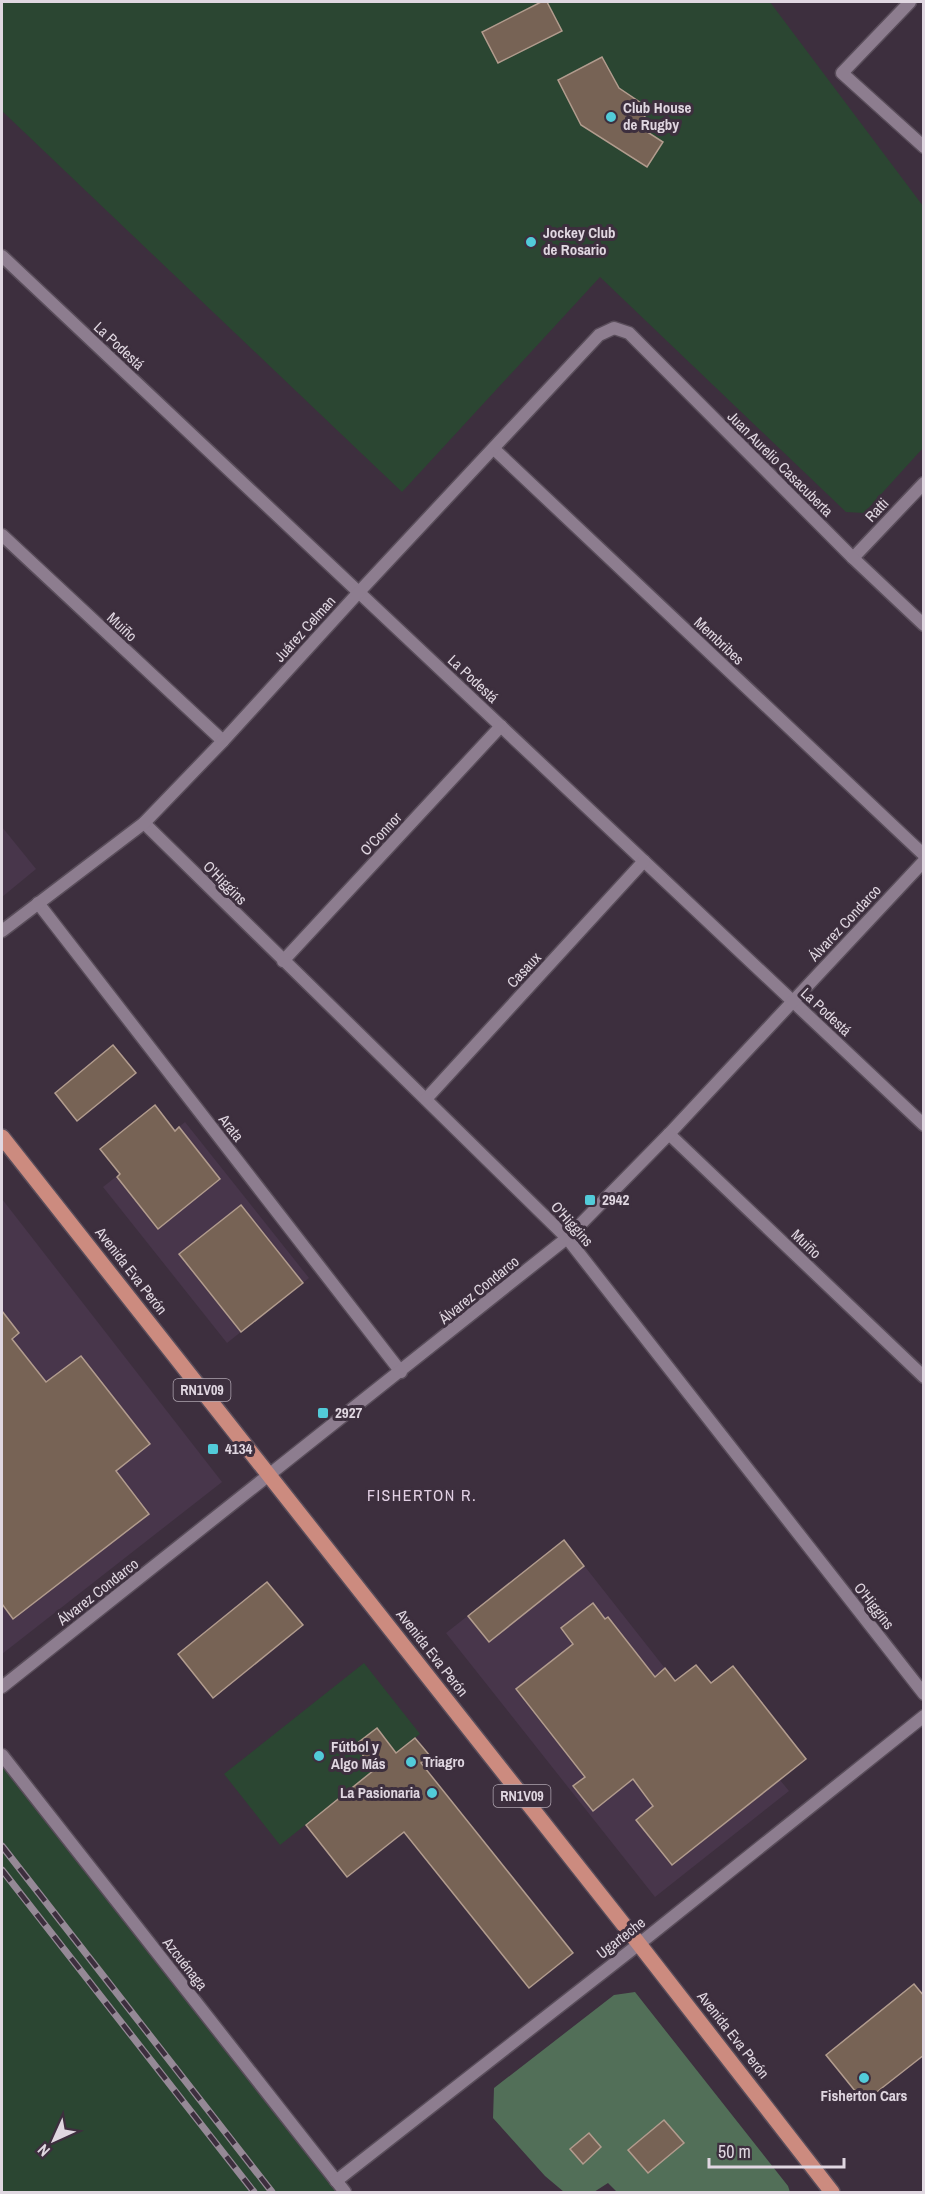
<svg xmlns="http://www.w3.org/2000/svg" width="925" height="2194" viewBox="0 0 925 2194" font-family="'Archivo Narrow',sans-serif">
<rect width="100%" height="100%" fill="#3d2f3e"/>
<g fill="#48364b">
<polygon points="2,827 36,869 2,897"/>
<polygon points="185,1122 309,1278 227,1343 103,1187"/>
<polygon points="2,1199 222,1482 2,1654"/>
<polygon points="564,1540 675,1681 696,1665 711,1683 733,1666 806,1759 780,1780 789,1791 655,1897 446,1633"/>
</g>
<g fill="#2b4632">
<polygon points="2,2 770,2 923,206 923,448 864,513 846,512 600,277 402,492 2,111"/>
<polygon points="364,1663 420,1734 280,1845 224,1774"/>
<polygon points="2,1755 345,2192 2,2192"/>
</g>
<polygon fill="#526f58" points="635,1992 788,2186 790,2192 617,2192 608,2183 594,2192 564,2192 545,2176 493,2118 494,2088 614,1995"/>
<g fill="#776355" stroke="#b29c8e" stroke-width="1.5">
<polygon points="541,2 547,2 562,31 498,63 482,32"/>
<polygon points="602,57 619,88 650,109 638,126 663,142 647,167 581,125 558,80"/>
<polygon points="113,1045 136,1073 77,1121 55,1093"/>
<polygon points="155,1105 175,1131 179,1127 220,1179 158,1229 117,1177 120,1174 100,1149"/>
<polygon points="241,1205 303,1283 241,1332 179,1254"/>
<polygon points="2,1311 19,1333 12,1339 46,1382 81,1356 150,1444 116,1471 149,1514 13,1619 2,1604"/>
<polygon points="564,1540 584,1566 489,1642 468,1616"/>
<polygon points="267,1582 303,1625 213,1698 178,1654"/>
<polygon points="593,1603 605,1619 608,1617 655,1677 665,1668 675,1681 696,1665 711,1683 733,1666 806,1759 672,1865 636,1820 653,1806 633,1779 593,1811 573,1786 585,1777 516,1689 573,1644 561,1628"/>
<polygon points="377,1728 396,1753 415,1738 430,1756 421,1763 573,1953 529,1988 404,1832 347,1877 306,1825 374,1770 355,1745"/>
<polygon points="914,1984 924,1996 924,2055 864,2102 826,2055"/>
<polygon points="664,2120 684,2143 648,2173 628,2150"/>
<polygon points="589,2133 601,2147 583,2164 570,2149"/>
</g>
<g fill="none" stroke-linecap="round" stroke-linejoin="round">
<g stroke="#594d5a" stroke-width="15">
<g id="street">
<polyline points="910,2 842,73 924,147"/>
<polyline points="2,256 924,1125"/>
<polyline points="494,449 924,855"/>
<polyline points="2,535 223,741"/>
<polyline points="853,558 924,483"/>
<polyline points="144,823 567,1238 924,1694"/>
<polyline points="38,903 401,1372"/>
<polyline points="2,931 144,823 223,741 359,592 599,335 614,328 629,333 853,558 924,625"/>
<polyline points="283,961 501,726"/>
<polyline points="426,1099 644,861"/>
<polyline points="669,1134 924,1377"/>
<polyline points="2,1687 567,1238 669,1134 924,861"/>
<polyline points="2,1755 345,2192"/>
<polyline points="336,2181 639,1944 924,1716"/>
</g>
</g>
<g stroke="#594d5a" stroke-width="18">
<polyline id="primary" points="2,1137 639,1944 832,2192"/>
</g>
<use href="#street" stroke="#8d7d8f" stroke-width="12"/>
<use href="#primary" stroke="#cc8b7f" stroke-width="15"/>
<g stroke="#958996" stroke-width="7">
<g id="rail">
<polyline points="2,1846 272,2192"/>
<polyline points="2,1870 254,2192"/>
</g>
</g>
<use href="#rail" stroke="#3d2f3e" stroke-width="4.5" stroke-dasharray="14" stroke-linecap="butt"/>
</g>
<g fill="#52cbd9" stroke="#3d2f3e" stroke-width="2">
<circle cx="611" cy="117" r="6"/>
<circle cx="531" cy="242" r="6"/>
<rect x="584" y="1194" width="12" height="12" rx="3"/>
<rect x="317" y="1407" width="12" height="12" rx="3"/>
<rect x="207" y="1443" width="12" height="12" rx="3"/>
<circle cx="319" cy="1756" r="6"/>
<circle cx="411" cy="1762" r="6"/>
<circle cx="432" cy="1793" r="6"/>
<circle cx="864" cy="2078" r="6"/>
</g>
<g text-anchor="middle" stroke-width="6" stroke-linejoin="round" paint-order="stroke">
<g fill="#3d2f3e" stroke="#afa5b0" stroke-width="1.5">
<rect x="173.5" y="1379" width="57" height="22" rx="4.5"/>
<rect x="493.5" y="1785" width="57" height="22" rx="4.5"/>
</g>
<g font-size="14" font-weight="bold" fill="#e0d7e1">
<text x="202" y="1395">RN1V09</text>
<text x="522" y="1801">RN1V09</text>
</g>
<g font-size="15" font-weight="bold" fill="#e0d7e1" stroke="#3d2f3e" text-anchor="start">
<text x="623" y="113">Club House<tspan x="623" dy="17">de Rugby</tspan></text>
<text x="543" y="238">Jockey Club<tspan x="543" dy="17">de Rosario</tspan></text>
<text x="602" y="1205">2942</text>
<text x="335" y="1418">2927</text>
<text x="225" y="1454">4134</text>
<text x="331" y="1752">Fútbol y<tspan x="331" dy="17">Algo Más</tspan></text>
<text x="423" y="1767">Triagro</text>
<text x="420" y="1798" text-anchor="end">La Pasionaria</text>
<text x="864" y="2101" text-anchor="middle">Fisherton Cars</text>
</g>
<g font-size="15" fill="#e0d7e1" stroke="#3d2f3e">
<text transform="translate(119 346) rotate(43)" y="5">La Podestá</text>
<text transform="translate(780 464) rotate(45)" y="5">Juan Aurelio Casacuberta</text>
<text transform="translate(877 510) rotate(-47)" y="5">Ratti</text>
<text transform="translate(122 627) rotate(43)" y="5">Muiño</text>
<text transform="translate(305 629) rotate(-48)" y="5">Juárez Celman</text>
<text transform="translate(719 641) rotate(43)" y="5">Membribes</text>
<text transform="translate(473 679) rotate(43)" y="5">La Podestá</text>
<text transform="translate(381 834) rotate(-47)" y="5">O'Connor</text>
<text transform="translate(225 883) rotate(45)" y="5">O'Higgins</text>
<text transform="translate(845 923) rotate(-47)" y="5">Álvarez Condarco</text>
<text transform="translate(524 970) rotate(-47)" y="5">Casaux</text>
<text transform="translate(826 1012) rotate(43)" y="5">La Podestá</text>
<text transform="translate(231 1128) rotate(52)" y="5">Arata</text>
<text transform="translate(572 1224) rotate(48)" y="5">O'Higgins</text>
<text transform="translate(806 1244) rotate(44)" y="5">Muiño</text>
<text transform="translate(131 1271) rotate(52)" y="5">Avenida Eva Perón</text>
<text transform="translate(479 1290) rotate(-39)" y="5">Álvarez Condarco</text>
<text transform="translate(98 1592) rotate(-38)" y="5">Álvarez Condarco</text>
<text transform="translate(874 1606) rotate(52)" y="5">O'Higgins</text>
<text transform="translate(432 1653) rotate(52)" y="5">Avenida Eva Perón</text>
<text transform="translate(621 1938) rotate(-38)" y="5">Ugarteche</text>
<text transform="translate(185 1964) rotate(52)" y="5">Azcuénaga</text>
<text transform="translate(733 2035) rotate(52)" y="5">Avenida Eva Perón</text>
</g>
<g font-size="16" letter-spacing="1.5" fill="#e2d0e4" stroke="#3d2f3e">
<text x="422" y="1501">FISHERTON R.</text>
</g>
</g>
<rect width="925" height="2194" fill="none" stroke="#e0d7e1" stroke-width="6"/>
<g transform="translate(54 2140) rotate(225)" stroke="#3d2f3e" stroke-width="4.5" paint-order="stroke">
<path d="M0-4.5L10 22L0 15L-10 22Z" fill="#e0d7e1"/>
<text y="-9" font-size="16" font-weight="bold" text-anchor="middle" fill="#e0d7e1">N</text>
</g>
<path d="M709 2158v9h135v-9" fill="none" stroke="#e0d7e1" stroke-width="3"/>
<text x="718" y="2158" font-size="18" fill="#e0d7e1" stroke="#3d2f3e" stroke-width="4.5" paint-order="stroke">50 m</text>
</svg>
